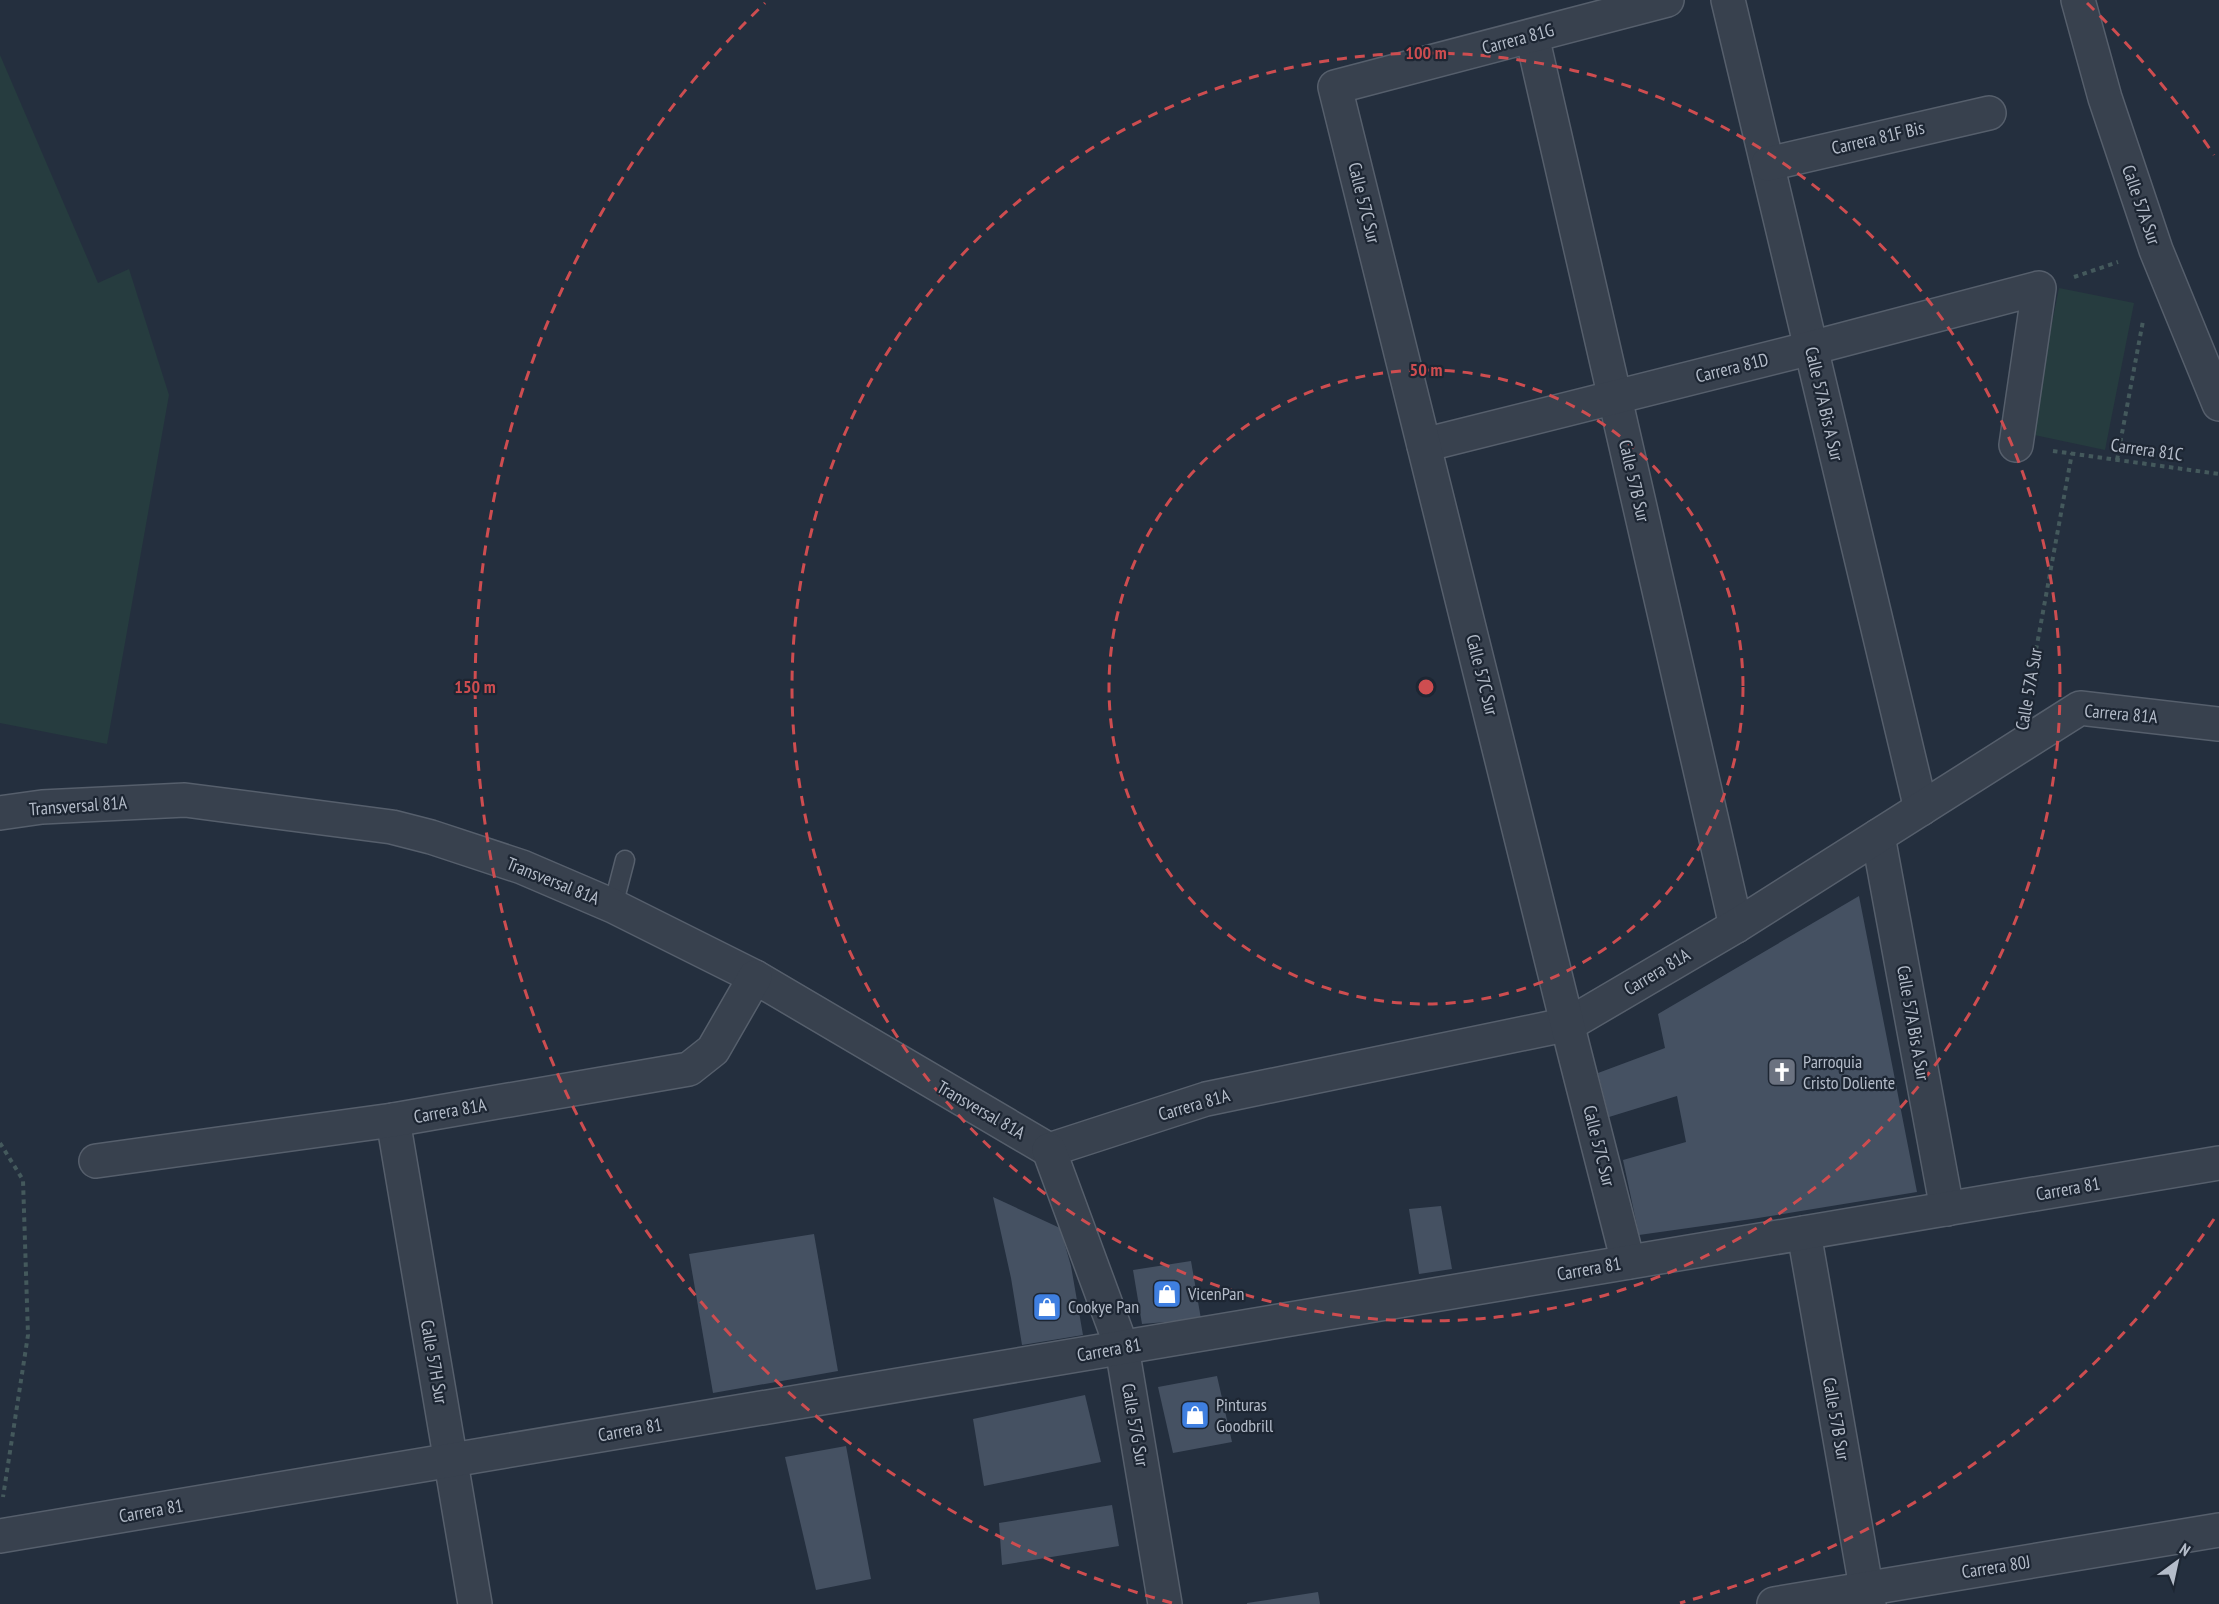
<svg xmlns="http://www.w3.org/2000/svg" width="2219" height="1604" viewBox="0 0 2219 1604" font-family="'PT Sans Narrow',sans-serif">
<rect width="100%" height="100%" fill="#242f3e"/>
<g fill="#263c3f">
<polygon points="0,55 98,283 129,269 169,395 107,744 0,723"/>
<polygon points="2059,288 2134,303 2105,450 2030,434"/>
</g>
<g fill="#455162">
<polygon points="1859,896 1917,1192 1752,1219 1639,1235 1623,1160 1686,1142 1677,1096 1609,1117 1598,1073 1665,1048 1658,1014"/>
<polygon points="993,1197 1060,1228 1071,1266 1083,1335 1022,1345 1011,1278"/>
<polygon points="1441,1206 1452,1269 1419,1274 1409,1209"/>
<polygon points="814,1234 838,1371 713,1393 689,1254"/>
<polygon points="1191,1261 1201,1319 1142,1324 1133,1270"/>
<polygon points="1217,1376 1232,1442 1173,1453 1158,1387"/>
<polygon points="1085,1395 1101,1462 984,1486 973,1419"/>
<polygon points="846,1446 871,1579 816,1590 785,1457"/>
<polygon points="1112,1505 1119,1546 1002,1565 999,1523"/>
<polygon points="1318,1592 1320,1604 1247,1604 1247,1603"/>
</g>
<g fill="none" stroke-linecap="round" stroke-linejoin="round">
<g stroke="#565f6c" stroke-width="21">
<polyline id="lane" points="613,906 625,860"/>
</g>
<g stroke="#565f6c" stroke-width="36">
<g id="street">
<polyline points="1728,0 1921,809"/>
<polyline points="2078,0 2105,98 2156,250 2219,404"/>
<polyline points="1532,36 1736,926"/>
<polyline points="1768,164 1989,113"/>
<polyline points="1424,445 1811,348 2039,288 2016,445"/>
<polyline points="0,813 42,807 185,800 392,827 431,837 522,867 613,906 755,977 1049,1150"/>
<polyline points="1878,836 1947,1209"/>
<polyline points="393,1120 475,1604"/>
<polyline points="1049,1150 1206,1099 1569,1024 1736,926 2080,708 2219,724"/>
<polyline points="1049,1150 1122,1348 1165,1604"/>
<polyline points="96,1161 393,1120 689,1069 713,1050 755,977"/>
<polyline points="1804,1233 1869,1604"/>
<polyline points="1628,1262 1573,1047 1335,87 1667,0"/>
<polyline points="0,1536 2219,1163"/>
<polyline points="1774,1604 2219,1530"/>
</g>
</g>
<g stroke="#44595c" stroke-width="4" stroke-dasharray="4.5 4.5" stroke-linecap="butt">
<polyline points="2074,277 2118,262"/>
<polyline points="2053,451 2219,474"/>
<polyline points="2117,460 2143,321"/>
<polyline points="2028,694 2072,453"/>
<polyline points="0,1143 23,1180 28,1335 3,1497"/>
</g>
<use href="#lane" stroke="#38414e" stroke-width="18"/>
<use href="#street" stroke="#38414e" stroke-width="33"/>
</g>
<g fill="none" stroke="#ce4d50" stroke-width="3" stroke-dasharray="10 8">
<circle cx="1426" cy="687" r="317"/>
<circle cx="1426" cy="687" r="634"/>
<path d="M2214 1219A951 951 0 0 1 1680 1603M1172 1603A951 951 0 0 1 765 3M2087 3A951 951 0 0 1 2214 155"/>
</g>
<defs>
<g id="church-square" transform="scale(1.5)"><rect x="-9" y="-9" width="18" height="18" rx="4" fill="#6b7280" stroke="#1d2633"/><path d="M-1.2-6h2.4v3.5h3.3v2.4h-3.3V6h-2.4V-.1h-3.3v-2.4h3.3Z" fill="#fff"/></g>
<g id="shop-square" transform="scale(1.5)"><rect x="-9" y="-9" width="18" height="18" rx="4" fill="#3f7fe0" stroke="#1d2633"/><path d="M-5-2.5h2.3a2.7 3.5 0 0 1 5.4 0H5L5.5 6h-11ZM-1.5-2.5h3a1.5 2.3 0 0 0-3 0Z" fill="#fff"/></g>
</defs>
<g fill-rule="evenodd">
<use href="#church-square" x="1782" y="1072"/>
<use href="#shop-square" x="1167" y="1294"/>
<use href="#shop-square" x="1047" y="1307"/>
<use href="#shop-square" x="1195" y="1415"/>
</g>
<g text-anchor="middle" stroke-width="4.5" stroke-linejoin="round" paint-order="stroke">
<g font-size="18" fill="#b4bcc9" stroke="#1d2633">
<text transform="translate(1518 39) rotate(-15)" y="6">Carrera 81G</text>
<text transform="translate(1878 138) rotate(-13)" y="6">Carrera 81F Bis</text>
<text transform="translate(1364 203) rotate(76)" y="6">Calle 57C Sur</text>
<text transform="translate(2141 205) rotate(71)" y="6">Calle 57A Sur</text>
<text transform="translate(1732 368) rotate(-14)" y="6">Carrera 81D</text>
<text transform="translate(1824 404) rotate(77)" y="6">Calle 57A Bis A Sur</text>
<text transform="translate(2147 450) rotate(8)" y="6">Carrera 81C</text>
<text transform="translate(1634 481) rotate(77)" y="6">Calle 57B Sur</text>
<text transform="translate(1482 675) rotate(76)" y="6">Calle 57C Sur</text>
<text transform="translate(2029 689) rotate(-80)" y="6">Calle 57A Sur</text>
<text transform="translate(2121 714) rotate(5)" y="6">Carrera 81A</text>
<text transform="translate(78 806) rotate(-4)" y="6">Transversal 81A</text>
<text transform="translate(553 881) rotate(22)" y="6">Transversal 81A</text>
<text transform="translate(1657 972) rotate(-31)" y="6">Carrera 81A</text>
<text transform="translate(1913 1023) rotate(80)" y="6">Calle 57A Bis A Sur</text>
<text transform="translate(1194 1105) rotate(-16)" y="6">Carrera 81A</text>
<text transform="translate(981 1110) rotate(30)" y="6">Transversal 81A</text>
<text transform="translate(450 1111) rotate(-10)" y="6">Carrera 81A</text>
<text transform="translate(1599 1146) rotate(76)" y="6">Calle 57C Sur</text>
<text transform="translate(2068 1189) rotate(-10)" y="6">Carrera 81</text>
<text transform="translate(1589 1269) rotate(-10)" y="6">Carrera 81</text>
<text transform="translate(1109 1350) rotate(-10)" y="6">Carrera 81</text>
<text transform="translate(434 1362) rotate(80)" y="6">Calle 57H Sur</text>
<text transform="translate(1836 1419) rotate(80)" y="6">Calle 57B Sur</text>
<text transform="translate(1135 1425) rotate(80)" y="6">Calle 57G Sur</text>
<text transform="translate(630 1430) rotate(-10)" y="6">Carrera 81</text>
<text transform="translate(151 1511) rotate(-10)" y="6">Carrera 81</text>
<text transform="translate(1996 1567) rotate(-9)" y="6">Carrera 80J</text>
</g>
<g font-size="18" fill="#b4bcc9" stroke="#1d2633" text-anchor="start">
<text x="1803" y="1068">Parroquia<tspan x="1803" dy="21">Cristo Doliente</tspan></text>
<text x="1188" y="1300">VicenPan</text>
<text x="1068" y="1313">Cookye Pan</text>
<text x="1216" y="1411">Pinturas<tspan x="1216" dy="21">Goodbrill</tspan></text>
</g>
</g>
<circle cx="1426" cy="687" r="9" fill="#ce4d50" stroke="#1d2633" stroke-width="3"/>
<g font-size="18" text-anchor="middle" font-weight="bold" fill="#ce4d50" stroke="#1d2633" stroke-width="4.5" stroke-linejoin="round" paint-order="stroke">
<text x="1426" y="59">100 m</text>
<text x="1426" y="376">50 m</text>
<text x="475" y="693">150 m</text>
</g>
<g transform="translate(2177 1562) rotate(33)" stroke="#1d2633" stroke-width="4.5" paint-order="stroke">
<path d="M0-4.5L10 22L0 15L-10 22Z" fill="#b4bcc9"/>
<text y="-9" font-size="16" font-weight="bold" text-anchor="middle" fill="#b4bcc9">N</text>
</g>
</svg>
